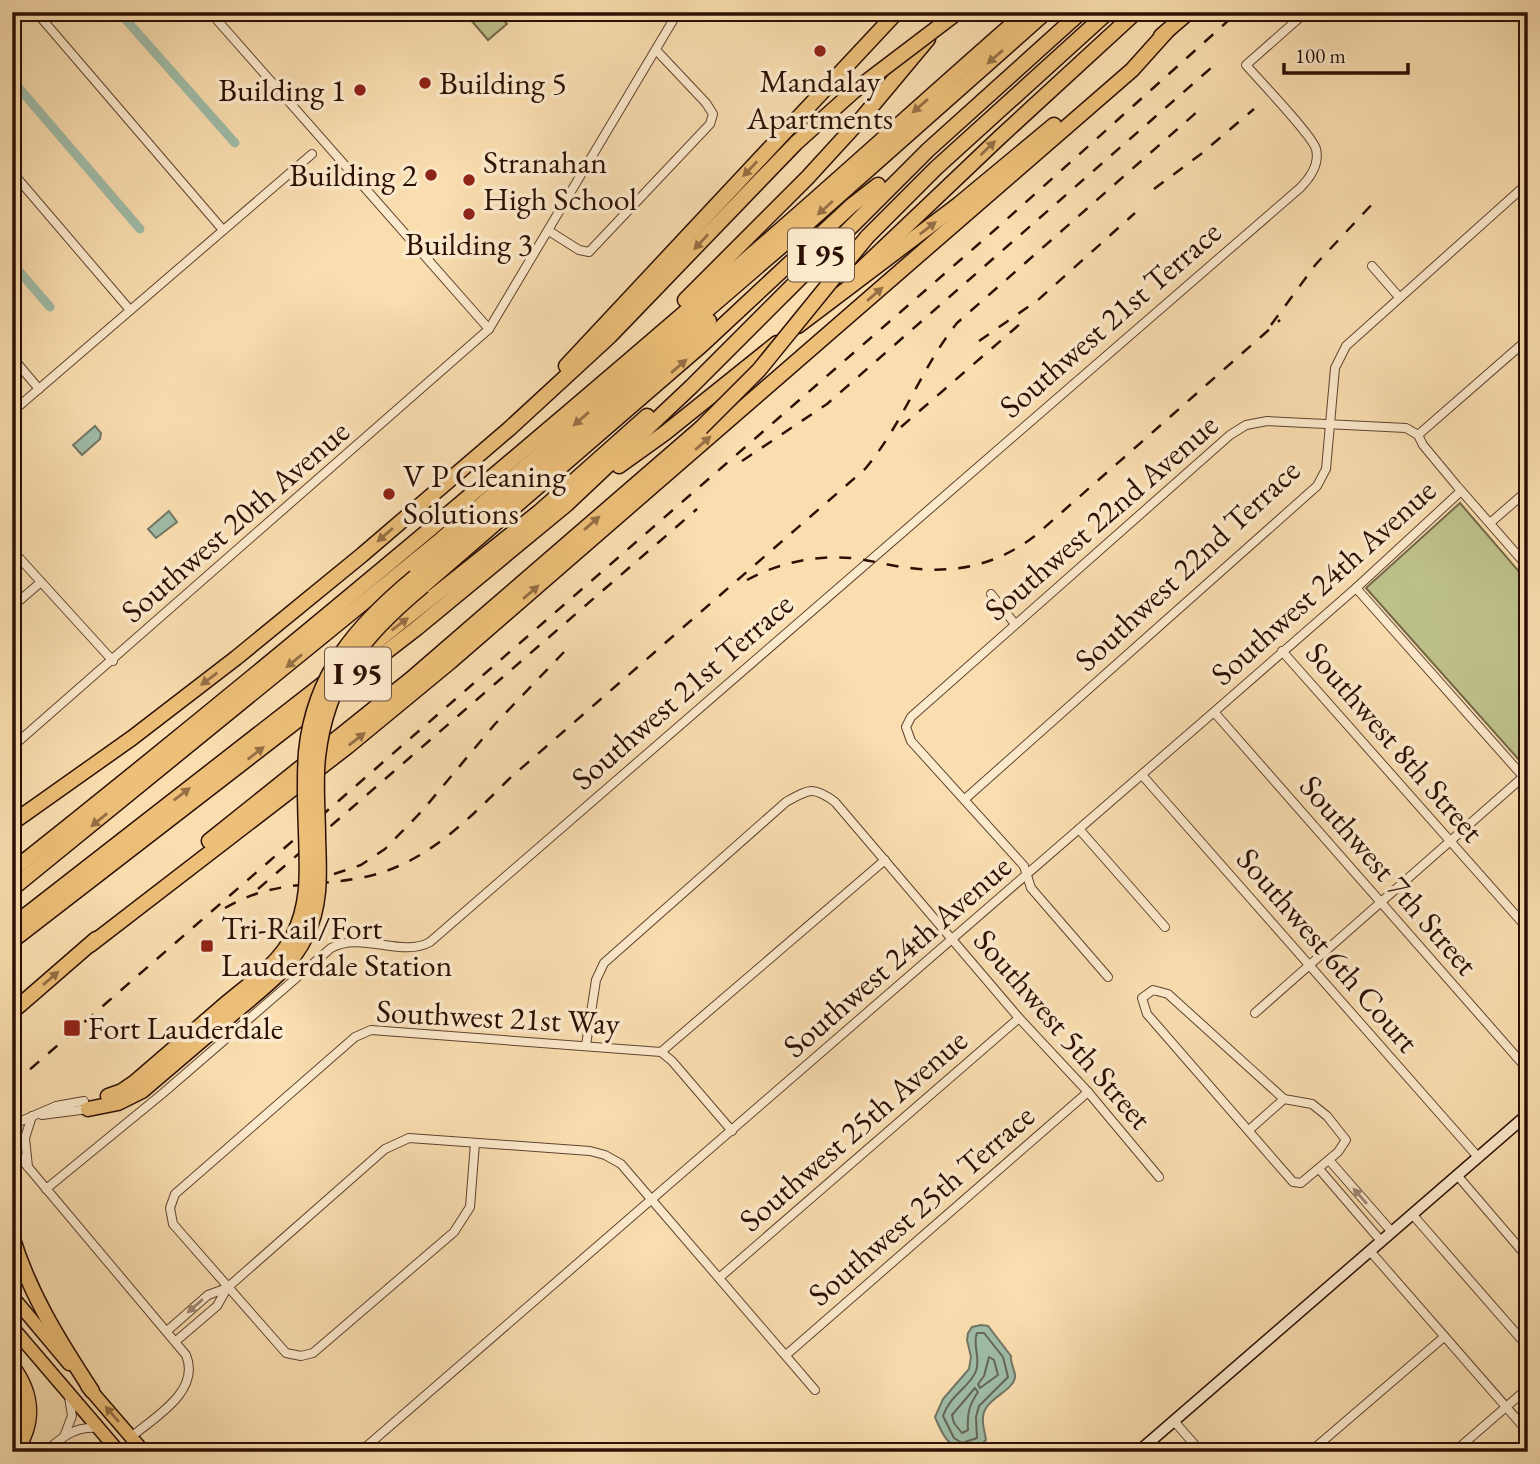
<svg xmlns="http://www.w3.org/2000/svg" width="1540" height="1464" viewBox="0 0 1540 1464" font-family="'EB Garamond',serif">
<rect width="100%" height="100%" fill="#fadeb0"/>
<filter id="stains"><feTurbulence type="fractalNoise" baseFrequency=".00286" numOctaves="4"/><feColorMatrix values="0 0 0 0 .2 0 0 0 0 .09 0 0 0 0 .02 0 0 0 .5 -.17"/></filter>
<radialGradient id="worn" r=".72"><stop offset=".6" stop-color="#630" stop-opacity="0"/><stop offset="1" stop-color="#630" stop-opacity=".3"/></radialGradient>
<g fill="#bec18b" stroke="#746848" stroke-width="2">
<polygon points="464,12 497,12 507,24 488,40"/>
<polygon points="1460,503 1528,582 1528,770 1366,588"/>
</g>
<g fill="#9fbca8" stroke="#717766" stroke-width="2">
<polygon points="95,426 101,433 100,439 82,455 73,445"/>
<polygon points="169,511 177,522 156,538 148,529"/>
<path d="M981,1325L988,1326L1011,1356C1010,1364 1016,1371 1015,1378C1012,1392 984,1399 983,1417C982,1424 985,1433 986,1440C981,1445 977,1447 970,1448C949,1451 942,1434 935,1417L943,1399L969,1369L971,1357L967,1340L968,1333L972,1327Z"/>
</g>
<g fill="none" stroke-linecap="round" stroke-linejoin="round">
<g stroke="#656656" stroke-width="2">
<path d="M977,1333H984L1003,1357L1008,1377L979,1406L976,1417L977,1438L962,1443L954,1438L943,1416C949,1396 970,1387 976,1371C981,1358 972,1344 977,1333Z"/>
<polygon points="989,1357 994,1360 998,1375 980,1388 978,1384 984,1376"/>
<path d="M975,1388L978,1392C969,1405 967,1414 968,1430L962,1433L954,1423L952,1415Z"/>
</g>
<g stroke="#9fbca8" stroke-width="9">
<polyline points="119,12 235,143"/>
<polyline points="12,80 140,229"/>
<polyline points="12,263 50,307"/>
</g>
<g stroke="#5f432f" stroke-width="10">
<g id="street">
<polyline points="36,12 223,230"/>
<polyline points="210,12 489,329"/>
<polyline points="12,172 130,310"/>
<polyline points="549,231 579,250 589,252 710,124 713,114 706,103 656,50"/>
<polyline points="1372,266 1399,297"/>
<polyline points="12,357 39,389"/>
<polyline points="12,412 312,154"/>
<polyline points="1418,435 1423,445 1457,486 1528,567"/>
<polyline points="1490,523 1528,490"/>
<polyline points="12,550 113,661"/>
<polyline points="1356,588 1528,782"/>
<polyline points="991,594 1015,624"/>
<polyline points="12,607 41,582"/>
<polyline points="1282,651 1528,929"/>
<polyline points="1214,712 1528,1070"/>
<polyline points="12,747 489,329 678,12"/>
<polyline points="1142,775 1478,1157"/>
<polyline points="965,799 1317,486 1326,469 1335,368 1346,346 1528,183"/>
<polyline points="1079,829 1165,927"/>
<polyline points="1108,977 1031,888 1024,866 911,741 906,727 911,717 1230,435 1246,425 1267,421 1406,428 1418,435 1528,339"/>
<polygon points="1153,990 1168,994 1284,1099 1312,1104 1327,1116 1346,1140 1338,1152 1301,1183 1293,1182 1147,1014 1142,998"/>
<polyline points="1255,1013 1523,777"/>
<path d="M586,1045L596,980L604,963L786,802C809,789 813,786 835,802L1019,1018L1088,1092L1159,1177"/>
<polyline points="661,1052 885,860"/>
<polyline points="42,1115 88,1109"/>
<polyline points="12,1125 56,1106 84,1101"/>
<polyline points="1249,1130 1284,1099"/>
<polyline points="475,1143 470,1207 454,1232 313,1353 301,1356 286,1353 173,1224 170,1208 175,1194 355,1037 371,1030 661,1052 672,1061 732,1131"/>
<path d="M12,1148L186,1355C201,1391 155,1417 131,1437"/>
<polyline points="1329,1160 1392,1232"/>
<polyline points="28,1167 25,1138 32,1116"/>
<polyline points="1320,1170 1381,1241"/>
<polyline points="1457,1175 1528,1258"/>
<path d="M46,1189L162,1094L331,948C361,931 402,958 430,942L1300,188C1310,178 1320,165 1316,149C1312,135 1259,80 1246,65L1306,12"/>
<polyline points="1412,1214 1528,1347"/>
<polyline points="1370,1251 1528,1432"/>
<polyline points="719,1278 1019,1018"/>
<polyline points="167,1331 208,1295 227,1288 385,1149 409,1138 590,1151 605,1155 621,1164 815,1390"/>
<polyline points="176,1341 217,1306 227,1288"/>
<polyline points="786,1355 1088,1092"/>
<polyline points="1174,1421 1201,1452"/>
<polyline points="65,1434 72,1416 69,1397"/>
<path d="M45,1452C62,1437 75,1426 98,1428"/>
<polyline points="360,1452 1207,718 1356,588 1461,491"/>
<polyline points="1310,1452 1444,1337"/>
<polyline points="1454,1452 1528,1388"/>
</g>
</g>
<g stroke="#2b0f04" stroke-width="13">
<polyline id="secondary" points="1138,1452 1528,1114"/>
</g>
<g stroke="#2b0f04" stroke-width="15">
<g id="primary">
<polyline points="12,1296 69,1364"/>
<polyline points="12,1327 119,1452"/>
<polyline points="87,1386 144,1452"/>
</g>
</g>
<g stroke="#2b0f04" stroke-width="17">
<g id="highway">
<polyline points="1161,36 1189,12"/>
<polyline points="867,237 936,168 1108,12"/>
<polyline points="856,274 999,138 1136,12"/>
<polyline points="685,300 808,177 862,118 928,39"/>
<polyline points="798,326 959,204 1054,125"/>
<polyline points="566,366 897,12"/>
<polyline points="619,466 665,433 777,343"/>
<polyline points="415,577 618,404 709,321"/>
<polyline points="423,586 703,344 851,206 878,185"/>
<polyline points="356,658 539,512 647,416"/>
<polyline points="12,823 132,738 236,658 362,555 509,429 610,336 796,143 854,91"/>
<polyline points="209,841 411,679 701,428"/>
<path d="M12,871C270,666 522,454 771,238C857,163 940,87 1026,12"/>
<polyline points="12,889 438,542 799,231 1046,12"/>
<polyline points="12,926 329,679"/>
<polyline points="12,941 417,628 567,504 692,386 928,150 1081,12"/>
<polyline points="90,945 347,747 450,662 1132,70 1167,31"/>
<polyline points="12,1012 96,939"/>
<polyline points="108,1096 122,1091 135,1082 222,1007"/>
<polyline points="88,1109 118,1103 142,1091 230,1016"/>
<path d="M12,1236C29,1293 60,1342 92,1391"/>
<path d="M12,1366C33,1394 35,1423 15,1452"/>
<polyline points="12,1436 20,1416 18,1394"/>
</g>
</g>
<use href="#street" stroke="#fceacc" stroke-width="8"/>
<use href="#secondary" stroke="#fceacc" stroke-width="10"/>
<use href="#primary" stroke="#edbf78" stroke-width="12"/>
<use href="#highway" stroke="#edbf78" stroke-width="14"/>
<g stroke="#2b0f04" stroke-width="2.5" stroke-dasharray="12 12" stroke-linecap="butt">
<polyline points="1154,189 1201,154 1254,109"/>
<polyline points="1271,325 1316,264 1376,200"/>
<polyline points="979,341 1038,300 1135,213"/>
<polyline points="901,427 1020,324"/>
<polyline points="742,461 827,404 1211,68"/>
<path d="M747,580C778,563 815,555 851,558C871,560 890,566 910,568C957,574 999,564 1036,535L1280,320"/>
<polyline points="334,874 361,865 385,849 422,811 495,724 564,652"/>
<polyline points="258,889 697,509"/>
<path d="M225,908C275,879 312,888 365,877C425,864 467,821 509,779L865,469C903,424 921,368 957,323L1198,111"/>
<polyline points="12,1085 997,228 1238,12"/>
</g>
<g stroke="#2b0f04" stroke-width="17" stroke-linecap="butt">
<g id="highway-bridge">
<polyline points="854,91 958,12"/>
<polyline points="701,428 759,370 867,237"/>
<path d="M222,1007C246,986 278,966 293,936C310,903 307,868 306,832C305,806 304,779 306,752C314,673 357,625 415,577"/>
<path d="M230,1016C258,992 290,970 306,936C322,904 319,871 318,837C318,811 315,784 318,757C327,678 364,635 423,586"/>
</g>
</g>
<use href="#highway-bridge" stroke="#edbf78" stroke-width="14"/>
</g>
<defs><path id="oneway-solid" d="M-6-.8H1V-3.2L6.5 0L1 3.2V.8H-6Z" transform="scale(1.75)"/></defs>
<g fill="#967044">
<use href="#oneway-solid" transform="translate(995 57) rotate(139)"/>
<use href="#oneway-solid" transform="translate(920 106) rotate(139)"/>
<use href="#oneway-solid" transform="translate(988 148) rotate(-44)"/>
<use href="#oneway-solid" transform="translate(750 169) rotate(133)"/>
<use href="#oneway-solid" transform="translate(825 208) rotate(138)"/>
<use href="#oneway-solid" transform="translate(928 228) rotate(-38)"/>
<use href="#oneway-solid" transform="translate(701 242) rotate(133)"/>
<use href="#oneway-solid" transform="translate(875 294) rotate(-41)"/>
<use href="#oneway-solid" transform="translate(679 366) rotate(-41)"/>
<use href="#oneway-solid" transform="translate(581 419) rotate(139)"/>
<use href="#oneway-solid" transform="translate(703 443) rotate(-41)"/>
<use href="#oneway-solid" transform="translate(592 523) rotate(-41)"/>
<use href="#oneway-solid" transform="translate(385 535) rotate(139)"/>
<use href="#oneway-solid" transform="translate(531 592) rotate(-41)"/>
<use href="#oneway-solid" transform="translate(400 624) rotate(-37)"/>
<use href="#oneway-solid" transform="translate(294 661) rotate(141)"/>
<use href="#oneway-solid" transform="translate(209 679) rotate(143)"/>
<use href="#oneway-solid" transform="translate(357 739) rotate(-38)"/>
<use href="#oneway-solid" transform="translate(256 753) rotate(-38)"/>
<use href="#oneway-solid" transform="translate(182 794) rotate(-38)"/>
<use href="#oneway-solid" transform="translate(99 820) rotate(141)"/>
<use href="#oneway-solid" transform="translate(51 978) rotate(-41)"/>
<use href="#oneway-solid" transform="translate(112 1414) rotate(-131)"/>
</g>
<g fill="#9e8772">
<use href="#oneway-solid" transform="translate(1360 1196) rotate(-131)"/>
<use href="#oneway-solid" transform="translate(195 1306) rotate(139)"/>
</g>
<g fill="#8f2418" stroke="#fceacc" stroke-width="2.5">
<circle cx="820" cy="51" r="7"/>
<circle cx="425" cy="83" r="7"/>
<circle cx="360" cy="90" r="7"/>
<circle cx="431" cy="175" r="7"/>
<circle cx="469" cy="180" r="7"/>
<circle cx="469" cy="214" r="7"/>
<circle cx="389" cy="494" r="7"/>
<rect x="200" y="939" width="14" height="14" rx="3.5"/>
<rect x="63" y="1019" width="18" height="18" rx="3.5"/>
</g>
<g text-anchor="middle" stroke-width="7" stroke-linejoin="round" paint-order="stroke">
<g fill="#fceacc" stroke="#6a5140" stroke-width="2">
<rect x="788" y="228.5" width="66" height="53" rx="5"/>
<rect x="325" y="647.5" width="66" height="53" rx="5"/>
</g>
<g font-size="30" font-weight="bold" fill="#2b0f04">
<text x="821" y="265">I 95</text>
<text x="358" y="684">I 95</text>
</g>
<g font-size="32" fill="#2b0f04" stroke="#fceacc" text-anchor="start">
<text x="820" y="92" text-anchor="middle">Mandalay<tspan x="820" dy="37">Apartments</tspan></text>
<text x="439" y="94">Building 5</text>
<text x="346" y="101" text-anchor="end">Building 1</text>
<text x="483" y="173">Stranahan<tspan x="483" dy="37">High School</tspan></text>
<text x="417" y="186" text-anchor="end">Building 2</text>
<text x="469" y="255" text-anchor="middle">Building 3</text>
<text x="403" y="487">V P Cleaning<tspan x="403" dy="37">Solutions</tspan></text>
<text x="221" y="939">Tri-Rail/Fort<tspan x="221" dy="37">Lauderdale Station</tspan></text>
<text x="88" y="1039">Fort Lauderdale</text>
</g>
<g font-size="32" fill="#2b0f04" stroke="#fceacc">
<text transform="translate(1110 319) rotate(-41)" y="11">Southwest 21st Terrace</text>
<text transform="translate(1101 517) rotate(-41)" y="11">Southwest 22nd Avenue</text>
<text transform="translate(235 521) rotate(-41)" y="11">Southwest 20th Avenue</text>
<text transform="translate(1187 565) rotate(-43)" y="11">Southwest 22nd Terrace</text>
<text transform="translate(1323 582) rotate(-42)" y="11">Southwest 24th Avenue</text>
<text transform="translate(682 691) rotate(-41)" y="11">Southwest 21st Terrace</text>
<text transform="translate(1395 742) rotate(49)" y="11">Southwest 8th Street</text>
<text transform="translate(1389 875) rotate(49)" y="11">Southwest 7th Street</text>
<text transform="translate(1328 950) rotate(49)" y="11">Southwest 6th Court</text>
<text transform="translate(897 956) rotate(-41)" y="11">Southwest 24th Avenue</text>
<text transform="translate(498 1017) rotate(3)" y="11">Southwest 21st Way</text>
<text transform="translate(1063 1029) rotate(49)" y="11">Southwest 5th Street</text>
<text transform="translate(853 1130) rotate(-41)" y="11">Southwest 25th Avenue</text>
<text transform="translate(921 1205) rotate(-41)" y="11">Southwest 25th Terrace</text>
</g>
</g>
<rect width="1540" height="1464" fill="none" stroke="#fadeb0" stroke-width="42"/>
<rect x="14" y="14" width="1512" height="1436" fill="none" stroke="#2b0f04" stroke-width="3.5"/>
<rect x="21" y="21" width="1498" height="1422" fill="none" stroke="#2b0f04" stroke-width="2"/>
<path d="M1284 63v10h124v-10" fill="none" stroke="#2b0f04" stroke-width="3.5"/>
<text x="1295" y="63" font-size="21" fill="#2b0f04" stroke="#fceacc" stroke-width="5" paint-order="stroke">100 m</text>
<rect width="100%" height="100%" filter="url(#stains)"/>
<rect width="100%" height="100%" fill="url(#worn)"/>
</svg>
